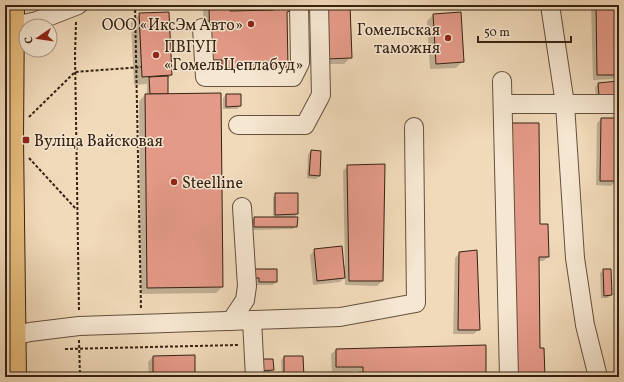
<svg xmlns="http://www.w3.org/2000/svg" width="624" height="382" viewBox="0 0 624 382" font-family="Vollkorn,serif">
<rect width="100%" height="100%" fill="#f1daba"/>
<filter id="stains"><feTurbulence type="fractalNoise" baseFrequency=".005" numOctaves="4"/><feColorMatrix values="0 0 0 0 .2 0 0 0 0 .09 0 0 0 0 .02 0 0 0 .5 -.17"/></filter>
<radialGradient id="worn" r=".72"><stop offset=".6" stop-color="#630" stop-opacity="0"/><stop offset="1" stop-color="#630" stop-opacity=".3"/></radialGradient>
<g fill="#0003">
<polygon points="199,5 229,5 229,12 269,11 273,5 289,5 289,10 286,14 287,67 280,73 216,74 216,65 204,66 203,8 199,8"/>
<polygon points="349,5 350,58 344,64 320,64"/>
<polygon points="591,5 615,5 616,75 612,79 593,80"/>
<polygon points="140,14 171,75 167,80 167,95 222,287 216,293 141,294 139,101 145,95 147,95 147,84 134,85 131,23"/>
<polygon points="433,15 463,61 456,68 430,69 427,21"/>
<polygon points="598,84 618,94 596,99 595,87"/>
<polygon points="226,95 240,106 237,109 223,109 223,98"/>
<polygon points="601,119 616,181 611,186 596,185 597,123"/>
<polygon points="311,151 320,152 319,176 316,179 307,178 308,154"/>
<polygon points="348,166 382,281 377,286 345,285 345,277 340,282 313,285 310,255 315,250 345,266 343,171"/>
<polygon points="276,194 297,214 294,218 296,226 293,229 251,230 251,221 254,218 273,218 273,197"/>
<polygon points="539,225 548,257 543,261 538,261 539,349 544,377 510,377"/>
<polygon points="460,253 479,329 474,334 453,334 455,258"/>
<polygon points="604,270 611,295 608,298 601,298 600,273"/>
<polygon points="249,274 276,282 273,285 256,285 256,281 250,281"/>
<polygon points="485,346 485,374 482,377 358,377 358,371 332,372 331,354 336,350"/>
<polygon points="153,357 194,377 149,377 148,362"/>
<polygon points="284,357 303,377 282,377 281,360"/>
<polygon points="272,360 273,370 269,373 256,373"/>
</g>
<g fill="#e49a88" stroke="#352212">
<polygon points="209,5 230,5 230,11 274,10 274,5 290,5 290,11 287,12 288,67 222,68 222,60 210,60"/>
<polygon points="325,5 350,5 352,58 326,59"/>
<polygon points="596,5 616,5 617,75 597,75"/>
<polygon points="169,12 172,75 142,77 139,13"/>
<polygon points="461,12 464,62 436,64 433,14"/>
<polygon points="168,76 168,94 150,94 149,77"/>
<polygon points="618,81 619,95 599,96 598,83"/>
<polygon points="221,93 223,287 147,288 145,94"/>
<polygon points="226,94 241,94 241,106 226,107"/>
<polygon points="601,118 618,118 617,181 600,181"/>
<polygon points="512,123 539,123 540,224 548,224 549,257 539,257 540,348 544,348 545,377 514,377"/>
<polygon points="311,150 321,151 320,176 309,175"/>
<polygon points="385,164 383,281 349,281 347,165"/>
<polygon points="275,193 298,193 298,214 275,215"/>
<polygon points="254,217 298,217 297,227 254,227"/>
<polygon points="342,246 345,278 317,281 314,249"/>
<polygon points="477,250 480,330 458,330 459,252"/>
<polygon points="252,269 277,269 277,282 259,282 259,278 252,278"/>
<polygon points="603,269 611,269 612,295 604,296"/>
<polygon points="486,345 486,374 363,377 363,367 336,367 336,349"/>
<polygon points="195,355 195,377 153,377 153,356"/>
<polygon points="284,356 303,356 304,377 284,377"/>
<polygon points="258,359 273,359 274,370 258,371"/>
<rect x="553" y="376" width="25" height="1"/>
</g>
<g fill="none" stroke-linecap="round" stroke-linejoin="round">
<g stroke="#64503c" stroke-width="20">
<g id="minor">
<polyline points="550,5 565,104 575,258 585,325 598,377"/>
<polyline points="13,26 37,21 78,5"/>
<polyline points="202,28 205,77 293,77 300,63 299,5"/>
<polyline points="502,81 509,377"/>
<polyline points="503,104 619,104"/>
<polyline points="238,125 305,125 321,95 319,5"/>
<polyline points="252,320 255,377"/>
<polyline points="231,321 245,300 247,286 242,207"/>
<polyline points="5,338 30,332 79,326 340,317 416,303 414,127"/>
</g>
</g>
<g stroke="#352212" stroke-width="24">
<polyline id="major" points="13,5 12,139 15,377"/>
</g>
<g stroke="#352212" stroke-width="2" stroke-dasharray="3 2" stroke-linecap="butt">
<polyline points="135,5 141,309"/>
<polyline points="76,22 75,55 79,312"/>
<polyline points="29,117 75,72 142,67"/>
<polyline points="29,158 76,209"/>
<polyline points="79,340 80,377"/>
<polyline points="65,349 238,345"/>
</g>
<use href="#minor" stroke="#f6e7d2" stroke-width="18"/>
<use href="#major" stroke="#e8bd7d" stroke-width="22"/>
</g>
<g fill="#8f2418" stroke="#f6e7d2" stroke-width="1.5">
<circle cx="251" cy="24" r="4"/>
<circle cx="448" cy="38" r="4"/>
<circle cx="156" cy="55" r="4"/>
<rect x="22" y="136" width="8" height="8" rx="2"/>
<circle cx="174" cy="182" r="4"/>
</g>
<g text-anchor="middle" stroke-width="3" stroke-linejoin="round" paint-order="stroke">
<g font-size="16" fill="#352212" stroke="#f6e7d2" text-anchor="start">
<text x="243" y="30" text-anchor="end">ООО «ИксЭм Авто»</text>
<text x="440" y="35" text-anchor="end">Гомельская<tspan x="440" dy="18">таможня</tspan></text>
<text x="164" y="52">ПВГУП<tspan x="164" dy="18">«ГомельЦеплабуд»</tspan></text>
<text x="34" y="146">Вуліца Вайсковая</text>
<text x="182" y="188">Steelline</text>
</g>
</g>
<rect width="624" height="382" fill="none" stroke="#f1daba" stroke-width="20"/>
<rect x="6" y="6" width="612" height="370" fill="none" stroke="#352212" stroke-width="2"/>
<rect x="10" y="10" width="604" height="362" fill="none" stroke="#352212"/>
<g transform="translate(38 38) rotate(257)"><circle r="19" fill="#f6e7d2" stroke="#a99885"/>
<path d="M0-3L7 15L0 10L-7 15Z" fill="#8f2418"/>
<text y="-6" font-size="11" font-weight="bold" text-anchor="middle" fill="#352212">С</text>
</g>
<path d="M478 36v6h93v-6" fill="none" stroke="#352212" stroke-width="2"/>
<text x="484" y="36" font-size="12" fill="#352212" stroke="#f6e7d2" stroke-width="3" paint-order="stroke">50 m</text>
<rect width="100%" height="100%" filter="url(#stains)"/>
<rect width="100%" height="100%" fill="url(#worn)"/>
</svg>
